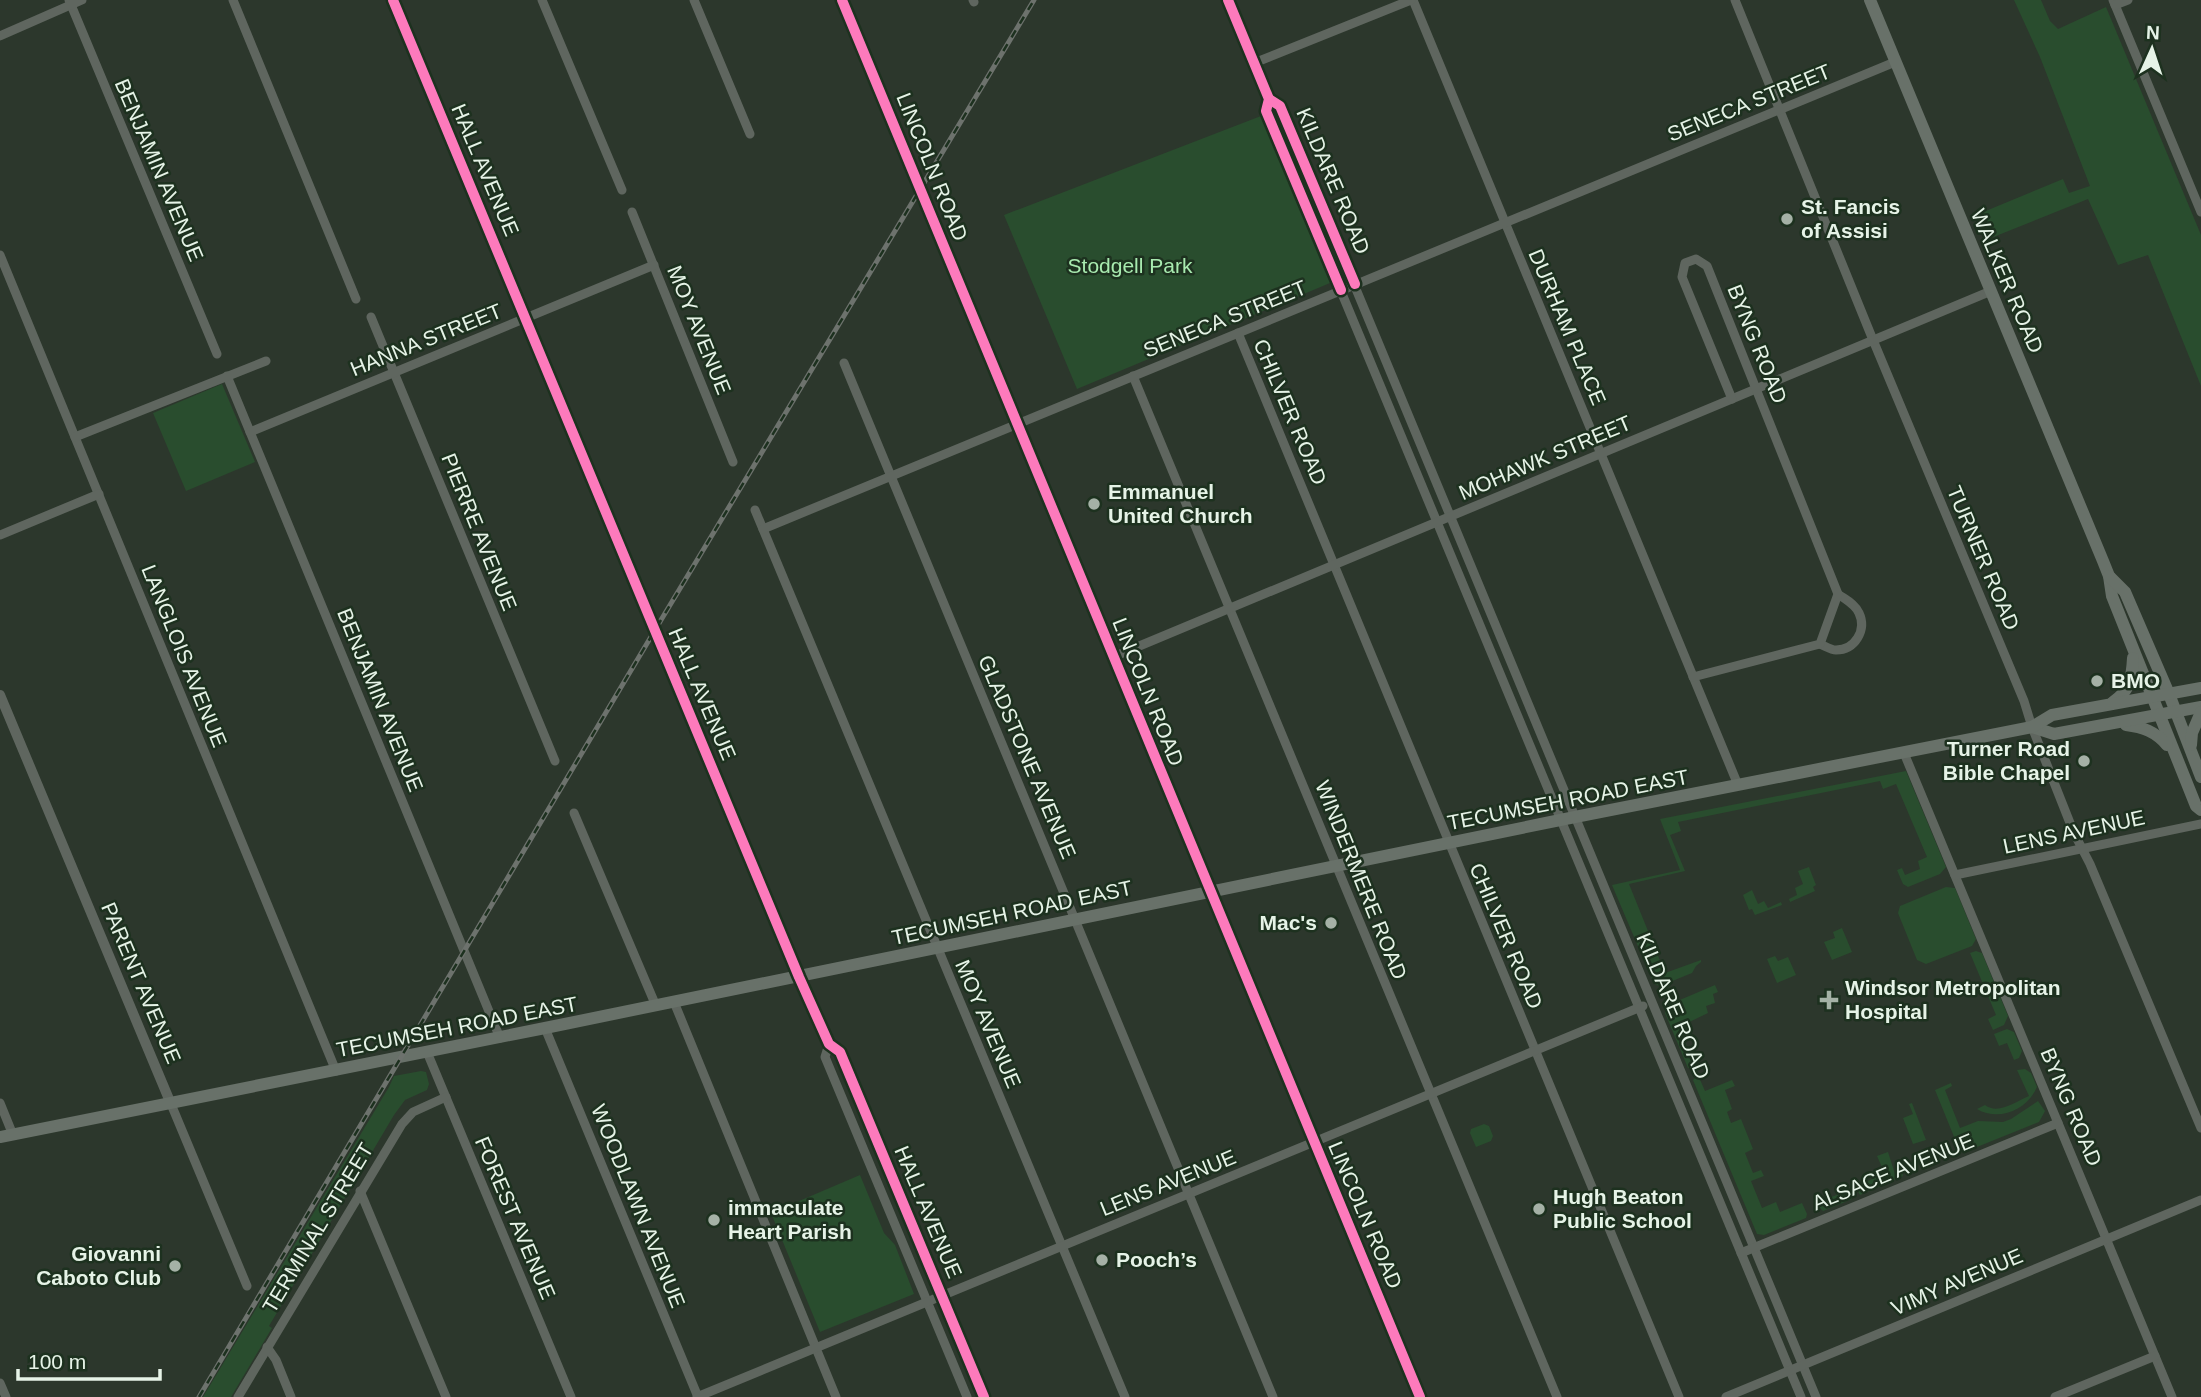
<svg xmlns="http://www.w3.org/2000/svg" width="2201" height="1397" viewBox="0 0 2201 1397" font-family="Helvetica,sans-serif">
<rect width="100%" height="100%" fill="#2c372c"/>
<g fill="#294d2e">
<polygon points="2014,0 2041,0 2050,21 2058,29 2106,7 2201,235 2201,386 2148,255 2118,265 2088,199 1986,240 1976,215 2063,179 2069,193 2090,186 2040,57"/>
<polygon points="1261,116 1330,283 1077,389 1004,215"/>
<polygon points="222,384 255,462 186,491 153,413"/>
<polygon points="1906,771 1946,867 1940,874 1908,887 1903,884 1897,870 1902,868 1905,875 1920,869 1918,861 1927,857 1896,784 1883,789 1880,781 1678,822 1681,831 1670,835 1685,871 1629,884 1665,973 1701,960 1701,962 1696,966 1692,973 1660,986 1654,984 1612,885 1680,870 1660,819"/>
<polygon points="1809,867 1816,885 1813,887 1815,891 1790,902 1789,899 1797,895 1795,888 1803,884 1798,871"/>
<polygon points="1946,887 1955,888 1976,939 1972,946 1926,964 1917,960 1898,913 1900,906"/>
<polygon points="1752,890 1758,904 1764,901 1768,908 1781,902 1782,905 1755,915 1752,909 1749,910 1743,895"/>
<polygon points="1842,928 1852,952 1832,960 1824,942 1835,938 1833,932"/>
<polygon points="1976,951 1982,953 2008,1016 2004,1025 1993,1030 1988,1019 1996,1015 1970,953"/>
<polygon points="1775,956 1778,961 1788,957 1796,975 1777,983 1767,959"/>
<polygon points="1715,985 1718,992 1713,994 1715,1003 1706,1006 1708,1013 1679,1027 1695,1066 1688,1068 1665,1013 1668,1005"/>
<polygon points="2007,1029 2014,1032 2022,1051 2019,1058 2014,1060 2007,1043 1999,1046 1994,1034"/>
<path d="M2025,1069L2031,1073L2037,1087C2027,1110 1999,1122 1977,1109L1985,1105C1998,1115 2015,1102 2029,1096L2017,1070Z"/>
<polygon points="421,1071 426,1072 429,1084 427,1090 405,1100 394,1115 269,1326 272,1328 231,1397 203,1397 389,1087 394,1076"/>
<polygon points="1698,1075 1705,1091 1732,1080 1735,1086 1725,1090 1732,1109 1727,1112 1731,1123 1741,1119 1753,1149 1745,1153 1753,1173 1761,1170 1764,1176 1751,1181 1762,1208 1776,1202 1780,1212 1802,1203 1807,1214 1806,1218 1764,1235 1757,1234 1693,1080"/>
<polygon points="1951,1083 1952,1086 1945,1090 1960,1128 1978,1121 2003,1122 2011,1119 2038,1101 2045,1111 2039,1122 1967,1151 1959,1149 1935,1090"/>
<polygon points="1912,1103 1926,1140 1913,1144 1903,1118 1913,1114 1909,1104"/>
<polygon points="1484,1124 1489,1126 1493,1136 1491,1141 1476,1147 1470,1133 1471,1129"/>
<polygon points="1888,1152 1895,1174 1902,1172 1903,1176 1860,1195 1855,1186 1885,1174 1877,1156"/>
<polygon points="860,1175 884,1233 895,1245 914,1294 820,1332 771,1213"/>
<polygon points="1844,1192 1852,1199 1823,1211 1818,1206 1819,1202"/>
</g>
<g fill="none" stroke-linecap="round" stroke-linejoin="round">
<g stroke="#5f665f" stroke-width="9">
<polyline points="69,0 217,354"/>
<polyline points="233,0 356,299"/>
<polyline points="393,0 799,977 829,1044 840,1052 984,1397"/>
<polyline points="542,0 622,190"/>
<polyline points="694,0 750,134"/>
<polyline points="842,0 1420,1397"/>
<polyline points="973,0 974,2"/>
<polyline points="1228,0 1269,99 1266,111 1801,1397"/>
<polyline points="1413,0 1738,785"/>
<polyline points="1735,0 1873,340 2024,701 2032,727 2074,833 2090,864 2201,1128"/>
<polyline points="2113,0 2201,212"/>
<polyline points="2115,5 2128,0"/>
<polyline points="0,36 82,0"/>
<polyline points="1254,63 1411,0"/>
<polyline points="1269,99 1280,106 1816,1397"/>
<polyline points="632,212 733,462"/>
<polyline points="0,255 336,1071"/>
<polyline points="371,317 555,761"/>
<polyline points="1238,333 1679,1397"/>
<polyline points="844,363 1273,1397"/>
<polyline points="227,376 500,1038"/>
<polyline points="1133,376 1557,1397"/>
<polyline points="250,432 654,265"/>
<polyline points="75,437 266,361"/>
<polyline points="755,510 1125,1397"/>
<polyline points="763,529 1895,62"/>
<polyline points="0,535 99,494"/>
<path d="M1820,644C1825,646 1831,650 1836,650C1855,650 1867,630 1859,613C1855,604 1846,600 1838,594"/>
<polyline points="1113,657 1991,291"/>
<polyline points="1693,677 1820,644 1838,594 1707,266 1696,259 1685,263 1682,277 1732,399"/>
<polyline points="1904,753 2172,1397"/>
<polyline points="574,813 656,1006"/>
<polyline points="1955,875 2201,824"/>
<polyline points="674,1002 836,1397"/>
<polyline points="545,1028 698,1397"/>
<polyline points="829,1044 825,1057 967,1397"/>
<polyline points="427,1052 571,1397"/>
<polyline points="0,1103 13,1135"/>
<polyline points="171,1104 247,1286"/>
<polyline points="360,1191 446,1397"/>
<polyline points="1741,1253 2058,1123"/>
<polyline points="267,1347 276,1360 291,1397"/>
<polyline points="0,1383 6,1397"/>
<polyline points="238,1397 402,1124 413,1112 446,1097"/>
<polyline points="697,1397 1643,1006"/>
<polyline points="1726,1397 2201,1200"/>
<polyline points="2055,1397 2155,1356"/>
</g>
<polyline stroke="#5f665f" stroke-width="10" points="0,695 171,1104"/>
<g stroke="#687169" stroke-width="12">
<polyline points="1870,0 2103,561 2109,576 2112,596 2196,806 2201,810"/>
<polyline points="2109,576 2125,592 2169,694 2201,777"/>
<path d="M2113,702C2130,691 2132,677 2133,658"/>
<path d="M2126,725C2143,727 2156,732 2167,745"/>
<polyline points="2032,727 2054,734 2201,707"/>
<polyline points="2191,745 2192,733 2201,712"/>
<polyline points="0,1137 545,1028 1575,817 2032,727 2052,715 2201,688"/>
</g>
<g stroke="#6d726d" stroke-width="5">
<polyline id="rail" points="199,1397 655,630 1034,0"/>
</g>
<use href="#rail" stroke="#1d311f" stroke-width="2.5" stroke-dasharray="8" stroke-linecap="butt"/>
<g stroke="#1d311f" stroke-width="15">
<g id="cycleway">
<polyline points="393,0 799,977 829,1044 840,1052 984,1397"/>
<polyline points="842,0 1420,1397"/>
<polyline points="1228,0 1269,99 1266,111 1341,290"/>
<polyline points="1269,99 1280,106 1355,284"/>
</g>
</g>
<use href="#cycleway" stroke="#fd7abc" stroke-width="10"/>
</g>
<g fill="#a5b1a6" stroke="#1d311f" stroke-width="2.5">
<circle cx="1787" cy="219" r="7"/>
<circle cx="1094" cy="504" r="7"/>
<circle cx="2097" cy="681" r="7"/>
<circle cx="2084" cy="761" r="7"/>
<circle cx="1331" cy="923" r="7"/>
<path d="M1825.5 989.5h7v7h7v7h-7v7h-7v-7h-7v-7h7z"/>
<circle cx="1539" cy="1209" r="7"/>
<circle cx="714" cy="1220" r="7"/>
<circle cx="1102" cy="1260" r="7"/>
<circle cx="175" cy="1266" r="7"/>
</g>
<g text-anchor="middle" stroke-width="5" stroke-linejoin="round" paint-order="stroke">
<g font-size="21" fill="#e6f3e7" stroke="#1d311f">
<text transform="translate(1749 103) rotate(-22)" y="7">SENECA STREET</text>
<text transform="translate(932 167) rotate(68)" y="7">LINCOLN ROAD</text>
<text transform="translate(159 170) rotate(67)" y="7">BENJAMIN AVENUE</text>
<text transform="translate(485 170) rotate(67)" y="7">HALL AVENUE</text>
<text transform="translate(1333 181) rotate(67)" y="7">KILDARE ROAD</text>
<text transform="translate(2007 281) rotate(67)" y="7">WALKER ROAD</text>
<text transform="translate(1225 319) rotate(-22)" y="7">SENECA STREET</text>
<text transform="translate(1567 327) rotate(67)" y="7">DURHAM PLACE</text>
<text transform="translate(699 330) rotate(68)" y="7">MOY AVENUE</text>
<text transform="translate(426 340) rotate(-22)" y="7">HANNA STREET</text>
<text transform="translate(1757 344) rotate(68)" y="7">BYNG ROAD</text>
<text transform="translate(1290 412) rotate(67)" y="7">CHILVER ROAD</text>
<text transform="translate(1545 458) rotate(-23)" y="7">MOHAWK STREET</text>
<text transform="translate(479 532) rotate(68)" y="7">PIERRE AVENUE</text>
<text transform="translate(1983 558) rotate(67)" y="7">TURNER ROAD</text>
<text transform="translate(184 656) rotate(68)" y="7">LANGLOIS AVENUE</text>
<text transform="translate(1148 692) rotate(68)" y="7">LINCOLN ROAD</text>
<text transform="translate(702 694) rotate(67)" y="7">HALL AVENUE</text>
<text transform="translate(380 700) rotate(68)" y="7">BENJAMIN AVENUE</text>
<text transform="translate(1027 757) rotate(67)" y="7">GLADSTONE AVENUE</text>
<text transform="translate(1568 800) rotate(-11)" y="7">TECUMSEH ROAD EAST</text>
<text transform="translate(2074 832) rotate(-12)" y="7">LENS AVENUE</text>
<text transform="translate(1361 880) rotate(68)" y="7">WINDERMERE ROAD</text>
<text transform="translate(1012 913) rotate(-12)" y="7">TECUMSEH ROAD EAST</text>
<text transform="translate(1506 936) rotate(67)" y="7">CHILVER ROAD</text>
<text transform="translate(141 983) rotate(67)" y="7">PARENT AVENUE</text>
<text transform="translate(1673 1006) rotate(67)" y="7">KILDARE ROAD</text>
<text transform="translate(988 1024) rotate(67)" y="7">MOY AVENUE</text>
<text transform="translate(457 1027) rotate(-11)" y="7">TECUMSEH ROAD EAST</text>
<text transform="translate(2071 1107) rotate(67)" y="7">BYNG ROAD</text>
<text transform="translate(1893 1172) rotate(-22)" y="7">ALSACE AVENUE</text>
<text transform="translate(1168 1183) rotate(-22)" y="7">LENS AVENUE</text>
<text transform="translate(638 1206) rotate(68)" y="7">WOODLAWN AVENUE</text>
<text transform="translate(928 1212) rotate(67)" y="7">HALL AVENUE</text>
<text transform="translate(1365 1215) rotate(67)" y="7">LINCOLN ROAD</text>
<text transform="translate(515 1218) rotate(67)" y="7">FOREST AVENUE</text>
<text transform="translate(318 1228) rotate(-59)" y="7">TERMINAL STREET</text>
<text transform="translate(1957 1282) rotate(-23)" y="7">VIMY AVENUE</text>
</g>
<g font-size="21" font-weight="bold" fill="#e6f3e7" stroke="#1d311f" text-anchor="start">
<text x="1801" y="214">St. Fancis<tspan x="1801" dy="24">of Assisi</tspan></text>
<text x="1108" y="499">Emmanuel<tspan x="1108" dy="24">United Church</tspan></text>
<text x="2111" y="688">BMO</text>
<text x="2070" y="756" text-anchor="end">Turner Road<tspan x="2070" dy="24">Bible Chapel</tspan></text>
<text x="1317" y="930" text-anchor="end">Mac's</text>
<text x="1845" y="995">Windsor Metropolitan<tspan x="1845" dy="24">Hospital</tspan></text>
<text x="1553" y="1204">Hugh Beaton<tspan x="1553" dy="24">Public School</tspan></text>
<text x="728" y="1215">immaculate<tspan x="728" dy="24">Heart Parish</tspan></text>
<text x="161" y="1261" text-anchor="end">Giovanni<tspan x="161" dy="24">Caboto Club</tspan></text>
<text x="1116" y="1267">Pooch’s</text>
</g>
<g font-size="21" fill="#a8eaaf" stroke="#1d311f">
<text x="1130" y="273">Stodgell Park</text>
</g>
</g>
<g transform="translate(2152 49) rotate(3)" stroke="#1d311f" stroke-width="5" paint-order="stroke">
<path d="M0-5L12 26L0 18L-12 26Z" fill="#e6f3e7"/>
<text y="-10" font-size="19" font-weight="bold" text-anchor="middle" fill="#e6f3e7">N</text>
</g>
<path d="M18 1369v10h142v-10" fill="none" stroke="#e6f3e7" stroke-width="3.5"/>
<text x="28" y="1369" font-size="21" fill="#e6f3e7" stroke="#1d311f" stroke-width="5" paint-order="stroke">100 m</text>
</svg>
